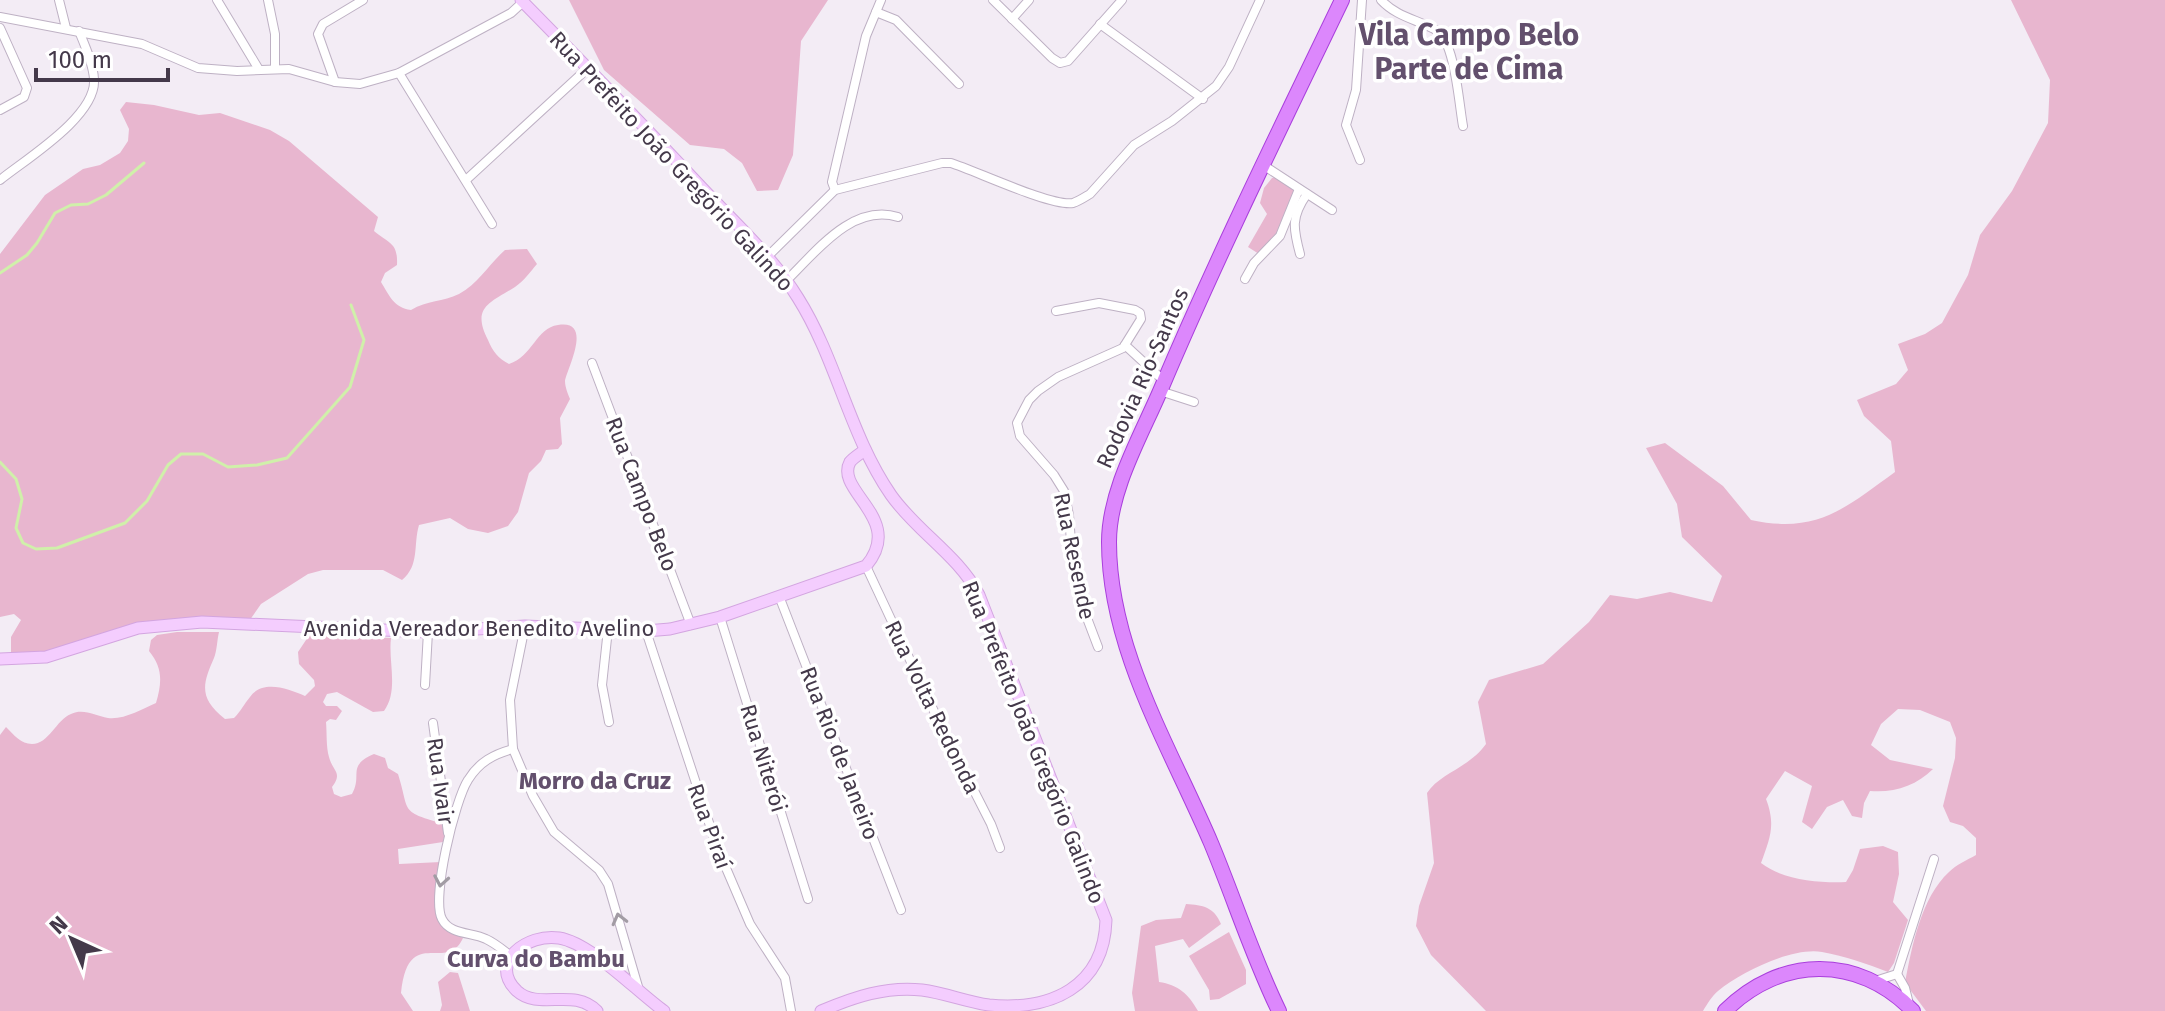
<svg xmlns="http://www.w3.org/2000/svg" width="2165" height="1011" viewBox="0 0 2165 1011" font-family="'Fira Sans',sans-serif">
<rect width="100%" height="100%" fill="#f3ecf5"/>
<g fill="#e8b6cf">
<polygon points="569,0 828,0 801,41 793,155 778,190 757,191 742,163 724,149 690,145 604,70"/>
<path d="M2011,0H2165V1011H1926L1905,983C1912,946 1921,898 1949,872C1956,865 1967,860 1976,855V838L1963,826L1950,822L1943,806L1955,758L1956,738L1950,722L1920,710L1898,709L1881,724L1871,745L1890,760L1933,769C1916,786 1894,793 1870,791L1864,803L1862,818L1852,816L1843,800L1827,807L1812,829L1802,822L1812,786L1785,771L1766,799C1776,825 1770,838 1761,863C1783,880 1818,883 1846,882L1853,870L1860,849L1883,846L1898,852L1899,874L1893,902L1908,920L1894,963L1888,972C1867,964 1845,956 1822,952C1792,947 1741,972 1718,991C1712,996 1707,1004 1703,1011H1486L1431,955L1416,926L1419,906L1434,863L1427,793C1440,773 1469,768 1486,744L1478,702L1489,680L1543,664L1589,622L1610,595L1637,599L1670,592L1712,602L1722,576L1682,537L1677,504L1646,448L1665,443L1723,486L1751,520C1817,534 1844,509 1895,472L1891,441L1864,416L1857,400L1896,384L1908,370L1898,344L1925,334L1942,323L1968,275L1980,235L2012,191L2048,123L2050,80Z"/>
<path d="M126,102L154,105L199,115L220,113L270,130L289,141L378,217L374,231C390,244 398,243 397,265L385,273L381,282C389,295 394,308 411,310C427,300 443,302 459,294C479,283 489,264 505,250L527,249L537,264C530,272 524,281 515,287C490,303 471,307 488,340C493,352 498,358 509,364C533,356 536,328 558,325C594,319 567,369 565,381C565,387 568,394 570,399L560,418L562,444L558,449L546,450L541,461L529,473L518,512L508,526L488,533L468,529L450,518L419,525C413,545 420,565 402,580L383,570H323L308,574L261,604L247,624L138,628L94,643L11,658V637L21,620L14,614L0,617V254L45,195L83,169L100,165L120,153L128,141L129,129L120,110Z"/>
<polygon points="1277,177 1297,190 1278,236 1259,254 1248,247 1267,214 1260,203 1264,188 1272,178"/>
<path d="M177,632H219C217,640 217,651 214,658C202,685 199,698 225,719L234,718C241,711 244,704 250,697C263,679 288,689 305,696L315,686L314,680L299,664L298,652L310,634L391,638C388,661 399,691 384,711L373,712L337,692L327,694L323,702L326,706H337L342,711L336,720L330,719L326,722C327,733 326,747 329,757C333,772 343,772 332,787L334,794L341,797L352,794C363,775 346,766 374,754L385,758L388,768L398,774C410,812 399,811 441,823L445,833L443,842L398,849L399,864L441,862C437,882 428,914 446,930C450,934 458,935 463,938C447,974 408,924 401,993L413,1011H0V735L6,727C14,735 21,744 32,744C49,744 56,720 71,714C84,708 95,716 108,718C124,720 142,709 156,703C162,682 163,668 149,651L151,640L157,635Z"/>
<path d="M1186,904C1203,905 1214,907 1221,924L1189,948L1183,939L1155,946L1159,982C1178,985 1188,993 1198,1011H1135L1132,993L1141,926L1156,920L1181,918Z"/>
<polygon points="1229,932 1246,970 1246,984 1219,999 1210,1000 1209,990 1189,956"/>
<polygon points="450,972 458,973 470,1011 440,1011 442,1005 438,982"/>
</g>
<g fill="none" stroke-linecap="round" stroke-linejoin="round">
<g stroke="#d0f0aa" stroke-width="3">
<polyline points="0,273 27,255 37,243 55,213 71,205 88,204 106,195 144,163"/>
<polyline points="0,462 16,479 22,499 16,528 23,543 36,549 57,548 125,523 147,501 168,465 181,454 203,454 228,467 257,465 287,458 350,387 364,340 351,305"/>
</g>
<g stroke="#beb1c4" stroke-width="10">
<g id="minor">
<polyline points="59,0 66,28"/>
<polyline points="217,0 258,68"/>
<polyline points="268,0 275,34 275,68"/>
<polyline points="993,0 1052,58 1060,63 1068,61 1122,0"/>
<path d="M1381,0C1397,17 1416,19 1436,30C1455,40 1459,105 1463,126"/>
<polyline points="876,12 896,20 959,84"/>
<polyline points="0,17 142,44 198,68 237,71 289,69 335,82 360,84 399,73 511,13 523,2"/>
<polyline points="1012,19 1029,0"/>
<polyline points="1100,24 1203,99"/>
<polyline points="0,28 27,88 24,97 0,110"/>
<polyline points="399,73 492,224"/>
<polyline points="335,82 318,34 323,24 363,0"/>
<polyline points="1360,160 1346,125 1356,90 1362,0"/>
<polyline points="1263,165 1332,210"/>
<path d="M0,180C26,159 97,116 94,79C93,63 85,46 79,31"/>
<polyline points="466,180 589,67"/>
<polyline points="835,190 832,182 866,36 881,0"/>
<path d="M1300,254C1293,228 1291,217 1307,194"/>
<path d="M767,257L835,190L942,163H951C976,171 1052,207 1073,203C1079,201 1085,197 1090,194L1134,145L1172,121L1216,86L1229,67L1260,0"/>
<polyline points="1245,279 1254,263 1280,236 1299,189"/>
<path d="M787,280C816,252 852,203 898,217"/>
<polyline points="1056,311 1099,303 1135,310 1140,313 1141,319 1123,348 1058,377 1038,391 1029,400 1017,423 1020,436 1054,475 1064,491 1069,515 1072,556 1079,597 1098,647"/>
<polyline points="1125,345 1164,381"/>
<polyline points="592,363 691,625"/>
<polyline points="1160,391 1194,402"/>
<polyline points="866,566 939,722 991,824 1000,848"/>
<polyline points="779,596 901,910"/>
<polyline points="720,617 808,899"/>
<polyline points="525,626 510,700 513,749 533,796 554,832 599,870 608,884 639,990"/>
<polyline points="608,629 602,685 609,722"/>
<polyline points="646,631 717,847 750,924 785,978 791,1011"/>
<polyline points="425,685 428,632"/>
<polyline points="433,723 448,833"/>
<path d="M511,956C503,950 495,943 486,939C472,932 450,935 442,919C431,898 455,800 468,780C479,762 494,754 513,749"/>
<polyline points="1897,974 1934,859"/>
<polyline points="1875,981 1897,974 1905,988 1910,1008"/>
</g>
</g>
<g stroke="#d3a5e0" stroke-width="13">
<g id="secondary">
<path d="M521,0C582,62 643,125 702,188C735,223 773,257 798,298C837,360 849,434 891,495C917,532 958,555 979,595L1106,920C1104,987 1051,1011 989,1005C967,1002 945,993 922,990C886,986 854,997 821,1011"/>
<path d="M0,659L46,657L138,628L202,622L428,632L525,626L646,631L670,629L720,617L866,566C906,519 834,491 850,462C853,458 861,453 865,450"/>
<path d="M597,1011C574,987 539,1011 517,991C487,962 528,933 559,938C591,943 636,991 664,1011"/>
</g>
</g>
<g stroke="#a93fdc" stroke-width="16">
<g id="trunk">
<path d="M1279,1011C1253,958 1234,898 1211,843C1170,747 1109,649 1109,542C1109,490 1141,436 1161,389C1217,257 1280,129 1342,0"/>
<path d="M1725,1011C1780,956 1858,954 1913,1011"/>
</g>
</g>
<use href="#minor" stroke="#fff" stroke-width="8"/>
<use href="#secondary" stroke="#f4cdfe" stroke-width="11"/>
<use href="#trunk" stroke="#dc87fc" stroke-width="14"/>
</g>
<defs><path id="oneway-chevron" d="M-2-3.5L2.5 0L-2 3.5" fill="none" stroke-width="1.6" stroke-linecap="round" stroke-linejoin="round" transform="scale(2)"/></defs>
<g stroke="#a29ca4">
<use href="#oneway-chevron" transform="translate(441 881) rotate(100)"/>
<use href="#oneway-chevron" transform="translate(619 919) rotate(-104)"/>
</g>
<g text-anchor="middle" stroke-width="7" stroke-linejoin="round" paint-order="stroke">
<g font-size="22" fill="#44394a" stroke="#fff">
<text transform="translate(672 161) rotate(47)" y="8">Rua Prefeito João Gregório Galindo</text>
<text transform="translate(1142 378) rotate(-66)" y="8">Rodovia Rio-Santos</text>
<text transform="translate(642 494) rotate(69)" y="8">Rua Campo Belo</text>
<text transform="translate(1075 556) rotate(78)" y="8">Rua Resende</text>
<text x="479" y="636">Avenida Vereador Benedito Avelino</text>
<text transform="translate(933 707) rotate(64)" y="8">Rua Volta Redonda</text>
<text transform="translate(1034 742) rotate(68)" y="8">Rua Prefeito João Gregório Galindo</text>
<text transform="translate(840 753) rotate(69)" y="8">Rua Rio de Janeiro</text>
<text transform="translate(764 758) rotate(73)" y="8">Rua Niterói</text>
<text transform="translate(441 781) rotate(82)" y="8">Rua Ivair</text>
<text transform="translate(710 826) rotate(70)" y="8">Rua Piraí</text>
</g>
<g font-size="24" font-weight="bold" fill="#63506d" stroke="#fff">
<text x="595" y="789">Morro da Cruz</text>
<text x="536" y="967">Curva do Bambu</text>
</g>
<g font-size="30" font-weight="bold" fill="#63506d" stroke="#fff">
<text x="1469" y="45">Vila Campo Belo<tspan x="1469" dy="34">Parte de Cima</tspan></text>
</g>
</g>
<g transform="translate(72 939) rotate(316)" stroke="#ffffff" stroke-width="6" paint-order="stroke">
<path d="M0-6L14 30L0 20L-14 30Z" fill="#44394a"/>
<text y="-12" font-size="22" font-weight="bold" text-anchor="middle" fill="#44394a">N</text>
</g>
<path d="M36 68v12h132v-12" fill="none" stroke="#44394a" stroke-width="4"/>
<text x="48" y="68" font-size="24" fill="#44394a" stroke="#ffffff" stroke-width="6" paint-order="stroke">100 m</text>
</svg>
